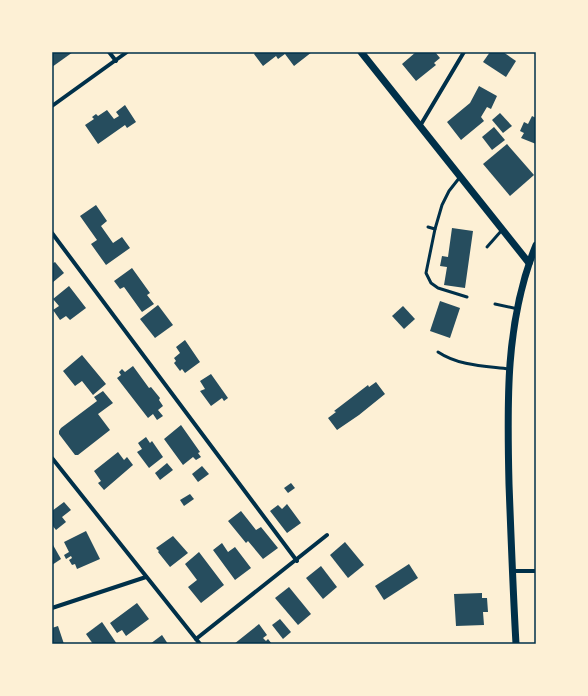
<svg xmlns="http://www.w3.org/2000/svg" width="588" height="696" viewBox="0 0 588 696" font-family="Overpass,sans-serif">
<rect width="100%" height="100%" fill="#fdf0d5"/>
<g fill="#264d5e">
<polygon points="52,52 73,52 52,67"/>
<polygon points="256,52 312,52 294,66 285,54 278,59 276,56 263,66 254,54"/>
<polygon points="416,52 435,52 440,58 434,63 436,65 416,81 402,64"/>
<polygon points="490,52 503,52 516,61 506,77 483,62"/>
<polygon points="479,86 497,96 491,109 487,107 481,117 484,121 461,140 447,122 470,103"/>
<polygon points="125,105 136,122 127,128 125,125 98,144 85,125 94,119 92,117 96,114 98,116 107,110 114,119 119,116 116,112"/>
<polygon points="500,113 512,126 503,133 492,120"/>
<polygon points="532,116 536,118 536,144 521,138 524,133 520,131 524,122 528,124"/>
<polygon points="494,127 505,140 492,150 482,137"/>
<polygon points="507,144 534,175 510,196 483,164"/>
<polygon points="96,205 107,221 101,226 113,243 122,237 130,248 106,265 91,244 97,240 80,216"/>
<polygon points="452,228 473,231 465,288 444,285 447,267 440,266 442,256 448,257"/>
<polygon points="55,262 64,273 52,283 52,264"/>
<polygon points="132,268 150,293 147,295 154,304 142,312 124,287 120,289 114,281"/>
<polygon points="69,286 86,308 70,320 66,316 60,320 53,310 59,306 53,299"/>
<polygon points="440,301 460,308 450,338 430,331"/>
<polygon points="158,305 173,325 155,338 140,319"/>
<polygon points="403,306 415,319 404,329 392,316"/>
<polygon points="185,340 200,362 185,373 182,369 180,371 174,363 176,361 174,358 180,353 176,347"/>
<polygon points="82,355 106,384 93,395 82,381 75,386 63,371"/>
<polygon points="133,366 149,388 151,387 160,398 159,400 163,406 158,410 163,416 157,420 153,414 148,418 117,378 121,375 119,372 122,369 125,372"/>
<polygon points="211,374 228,398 224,401 222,398 211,406 200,391 205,389 200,381"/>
<polygon points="376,382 385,394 359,415 337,430 328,418 336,412 334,411 368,385 369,387"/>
<polygon points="103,391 113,403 98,414 110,430 78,455 75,455 59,434 59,431 61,428 97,401 94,397"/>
<polygon points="181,425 200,452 198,453 201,457 196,460 193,457 183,465 164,439"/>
<polygon points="146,437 150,443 152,441 163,457 149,468 137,452 142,449 138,443"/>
<polygon points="118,452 124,460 127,457 133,465 104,490 98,483 101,481 94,471"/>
<polygon points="167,463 173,470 160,480 155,473"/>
<polygon points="202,466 209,474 198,482 192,474"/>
<polygon points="291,483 295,488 288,493 284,488"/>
<polygon points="190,494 194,499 184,506 180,500"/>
<polygon points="64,502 71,510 62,517 66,522 56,530 52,525 52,511"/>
<polygon points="287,504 301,523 287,533 270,511 278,505 282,509"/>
<polygon points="241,511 256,530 261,527 278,548 263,559 248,541 246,543 228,521"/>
<polygon points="86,531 100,559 77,569 75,564 72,565 69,560 72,558 71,556 66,559 64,555 69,552 64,542"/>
<polygon points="173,536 188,553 170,567 158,552 159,551 156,548"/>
<polygon points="345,542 364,565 348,578 330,555"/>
<polygon points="222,543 228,552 235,547 251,568 235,580 213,550"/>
<polygon points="53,545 61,559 52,565 52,546"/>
<polygon points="199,552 224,585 201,603 188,587 197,580 185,564"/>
<polygon points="409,564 418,578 384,600 375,586"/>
<polygon points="321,566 337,587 323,599 306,578"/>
<polygon points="289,587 311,614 298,625 275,598"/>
<polygon points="482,593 482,598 487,598 488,612 483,612 484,625 456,626 454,594"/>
<polygon points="137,603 149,619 126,636 122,630 117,633 110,623"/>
<polygon points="280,619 291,632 283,639 272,625"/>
<polygon points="102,622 117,644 93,644 86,634"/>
<polygon points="259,624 267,635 263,638 266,641 268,639 272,644 234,644"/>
<polygon points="58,626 64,644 52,644 52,628"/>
<polygon points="162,635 168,644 150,644"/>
</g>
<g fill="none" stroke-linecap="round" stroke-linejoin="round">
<g stroke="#003049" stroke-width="3">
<polyline points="460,177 449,191 442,205 435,229 426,273 431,283 438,288 467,297"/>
<polyline points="428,227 435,229"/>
<polyline points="487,247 502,230"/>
<polyline points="495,304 518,309"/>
<path d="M438,352C459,366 485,366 509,369"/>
</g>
<g stroke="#003049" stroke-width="4">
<polyline points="109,52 116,61"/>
<polyline points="52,106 127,52"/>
<polyline points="420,126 464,52"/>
<polyline points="52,233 297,561"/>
<polyline points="52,458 200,644"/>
<polyline points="512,571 536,571"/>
<polyline points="52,608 146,577"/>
<polyline points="196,639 327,535"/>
</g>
<g stroke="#003049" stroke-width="7">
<polyline points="361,52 529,263"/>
<path d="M516,644C513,591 511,537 509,484C507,403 505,321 536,245"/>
</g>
</g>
<rect width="588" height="696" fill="none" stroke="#fdf0d5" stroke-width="106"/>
<rect x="53" y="53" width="482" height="590" fill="none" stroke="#003049" stroke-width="1.5"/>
</svg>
